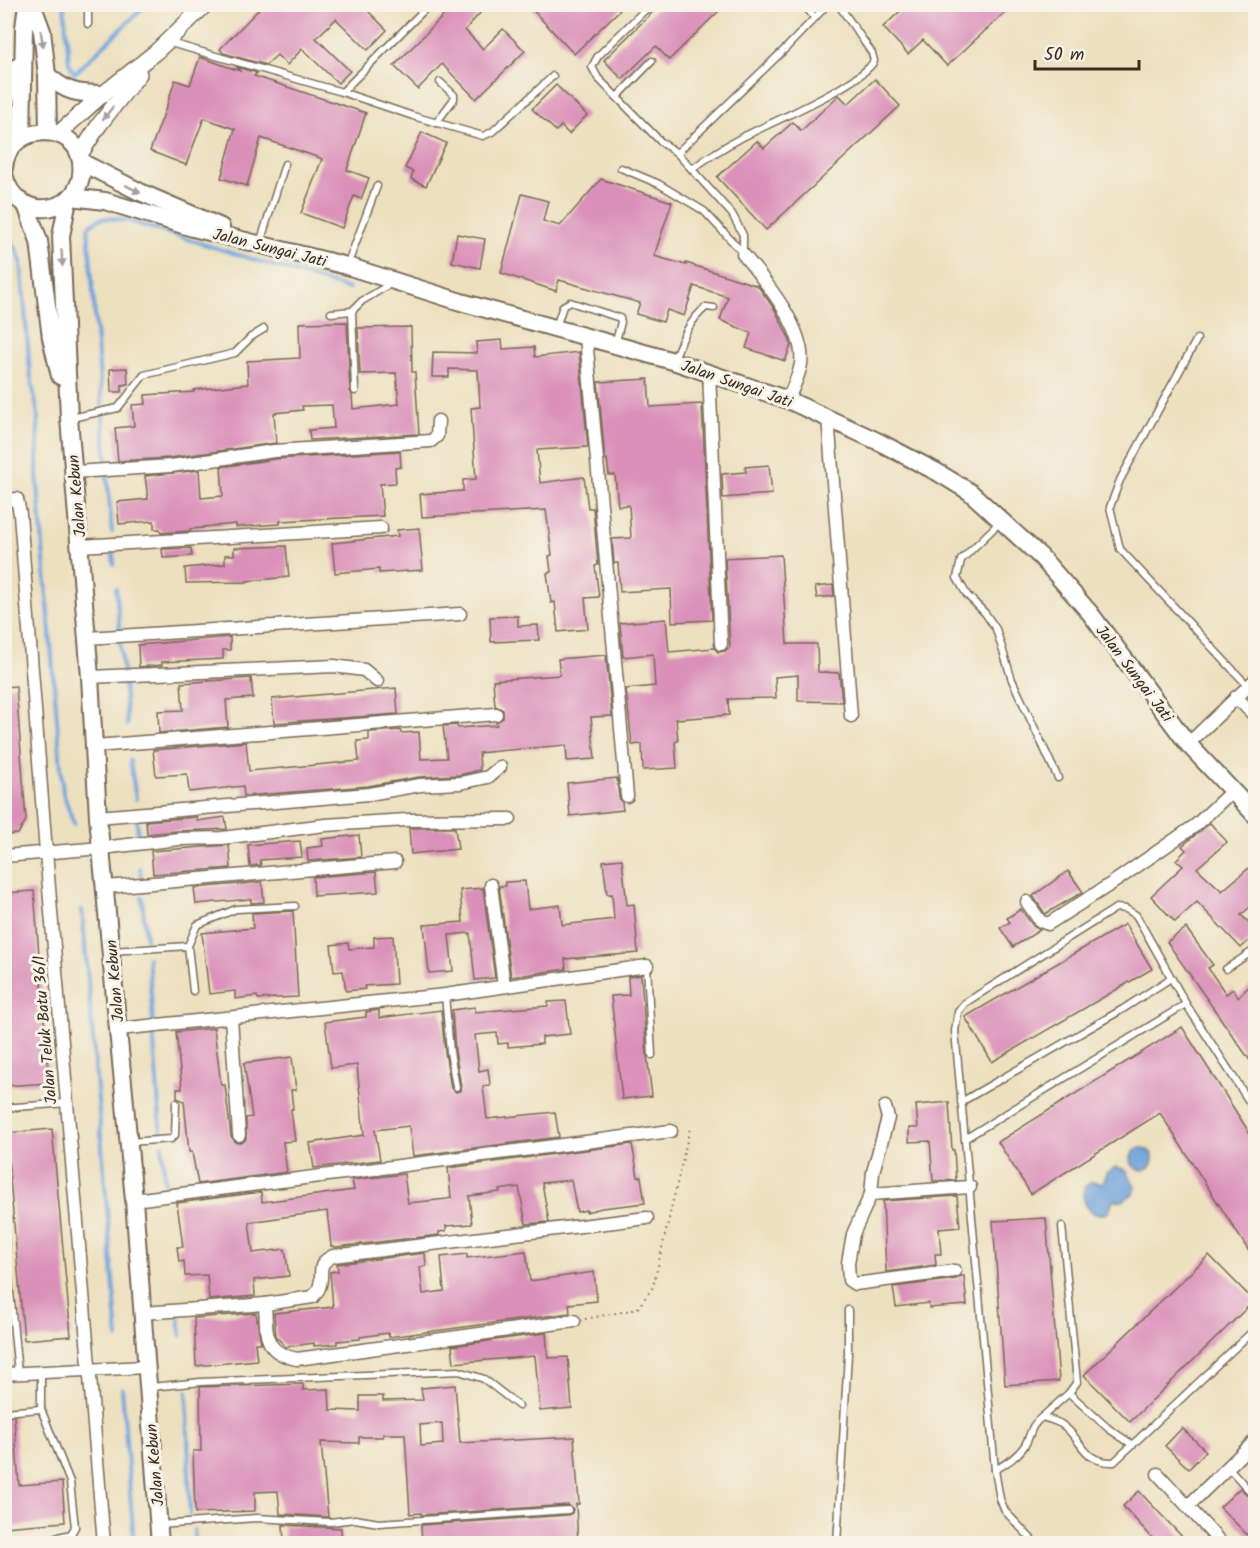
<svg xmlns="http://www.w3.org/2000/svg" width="1260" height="1548" viewBox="0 0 1260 1548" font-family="Kalam,sans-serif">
<rect width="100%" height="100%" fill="#f7f3e8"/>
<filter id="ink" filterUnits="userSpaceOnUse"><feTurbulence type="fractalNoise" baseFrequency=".0167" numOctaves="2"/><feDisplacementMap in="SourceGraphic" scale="12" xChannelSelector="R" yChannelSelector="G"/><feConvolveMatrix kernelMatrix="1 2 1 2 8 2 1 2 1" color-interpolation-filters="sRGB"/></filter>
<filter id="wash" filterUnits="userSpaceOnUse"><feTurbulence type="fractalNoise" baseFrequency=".008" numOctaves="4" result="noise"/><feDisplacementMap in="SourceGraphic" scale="24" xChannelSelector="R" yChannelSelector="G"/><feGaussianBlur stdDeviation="1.35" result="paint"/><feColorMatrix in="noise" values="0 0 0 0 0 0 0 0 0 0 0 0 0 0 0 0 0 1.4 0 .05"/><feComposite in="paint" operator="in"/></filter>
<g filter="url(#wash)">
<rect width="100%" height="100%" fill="#ede0bf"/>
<g fill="#6ea3db" stroke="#54667c" stroke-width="1.5">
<circle cx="1142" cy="1159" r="11"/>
<path d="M1116,1167L1126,1170L1135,1186L1134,1193L1123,1201L1113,1200L1109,1212C1092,1221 1080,1203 1084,1188L1091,1182L1103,1183L1107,1173Z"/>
</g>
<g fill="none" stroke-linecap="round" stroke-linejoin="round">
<g stroke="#6ea3db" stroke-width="4">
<polyline points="64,4 69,63 74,74 147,4"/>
<polyline points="4,233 16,248 21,262 30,371 38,416 37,473 63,793 74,824"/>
<path d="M102,406L88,228C99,214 112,218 129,221L349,289"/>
<polyline points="103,417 107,466"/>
<polyline points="107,474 112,532"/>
<polyline points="113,553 114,564"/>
<polyline points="116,588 120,633"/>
<polyline points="120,641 123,671"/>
<polyline points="124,681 127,725"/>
<polyline points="130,760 136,799"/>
<polyline points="137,819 138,839"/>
<polyline points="140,868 141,876"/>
<polyline points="142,897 146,939"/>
<polyline points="82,910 118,1338"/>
<polyline points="148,958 153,1022"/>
<polyline points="153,1030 161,1134"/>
<polyline points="162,1145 165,1183"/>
<polyline points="179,1314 181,1336"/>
<polyline points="122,1388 134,1544"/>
<polyline points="187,1391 190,1515"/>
<polyline points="194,1530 195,1544"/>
</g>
</g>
<g id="blocks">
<g fill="#da90b9" fill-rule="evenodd">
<polygon points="264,4 361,4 387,30 368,50 336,19 316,38 350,71 338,83 302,49 287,65 277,55 266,65 223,53 220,49"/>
<polygon points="441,4 488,4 465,30 483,49 503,29 525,51 476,99 442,64 418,89 394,66 448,11"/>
<polygon points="527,4 626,4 574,54"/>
<polygon points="661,4 726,4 669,60 656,46 622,79 604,60"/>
<polygon points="908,4 1014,4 947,66 923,40 908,54 883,27"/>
<polygon points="200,57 240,71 237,67 257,73 254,76 366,113 347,170 369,178 361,199 354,196 342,228 301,213 322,159 320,158 261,138 247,186 221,178 235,129 204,118 186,165 150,151 167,105 175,80 190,85"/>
<polygon points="875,79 900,106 766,230 717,177 757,141 764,148 793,122 801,131 839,95 848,104"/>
<polygon points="556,85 587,115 569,134 561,126 556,131 532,109"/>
<polygon points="422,132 446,143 426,186 411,179 413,172 405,168"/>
<polygon points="601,179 672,202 654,256 686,265 686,263 758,286 775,310 789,338 791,345 785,361 746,348 751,333 720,320 728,297 694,286 684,316 667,310 663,322 636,314 640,303 559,280 556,291 501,273 522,194 548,201 543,221 560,226"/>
<polygon points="457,234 485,239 480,268 452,262"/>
<polygon points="347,322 350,391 352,395 353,409 399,404 396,373 360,374 358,328 411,327 412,372 415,372 419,434 310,440 309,430 334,428 332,405 302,406 303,410 274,413 276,443 170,458 118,461 115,428 134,426 132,405 146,404 145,395 194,392 194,390 248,384 247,361 300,358 299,323"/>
<polygon points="502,340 503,349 534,347 535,357 579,352 588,447 537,450 540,483 584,477 588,508 593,508 598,565 595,566 599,597 585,598 588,629 558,632 555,602 551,603 547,573 551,572 549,556 552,555 546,510 422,517 420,494 463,491 463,480 476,479 471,408 480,407 478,370 449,369 449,377 432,377 433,352 477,353 476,342"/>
<polygon points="127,368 128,384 122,385 122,392 111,392 110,369"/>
<polygon points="648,379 650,407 702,404 712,620 672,622 671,589 620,592 618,563 614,563 612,539 631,538 629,505 618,506 615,475 609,475 607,459 605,459 598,382"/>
<polygon points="400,451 401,467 395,468 396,483 380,484 383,516 280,521 280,524 236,527 236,524 203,527 203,528 190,529 190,531 161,533 160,529 154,529 154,521 119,524 117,502 148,499 145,476 199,470 201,498 223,496 221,467 275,459"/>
<polygon points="769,465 772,494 723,498 722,474 746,472 745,467"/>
<polygon points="419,528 423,570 379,573 379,569 335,573 332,543 398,536 397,530"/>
<polygon points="286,546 289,577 247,581 247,582 186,583 185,568 225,564 225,555 234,555 234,548"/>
<polygon points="191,548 192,556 163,558 162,549"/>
<polygon points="781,555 787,644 817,644 818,672 839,673 842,702 798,701 798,675 775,677 776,698 728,699 729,715 676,719 678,741 675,742 677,768 643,770 642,744 632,745 626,689 655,686 653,654 623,657 620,623 666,619 669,652 714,648 718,652 725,651 730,647 725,558"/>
<polygon points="833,585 834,596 817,598 815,587"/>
<polygon points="518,616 518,626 538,625 539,640 491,642 490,617"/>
<polygon points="230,637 230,650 223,650 223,659 162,662 162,665 139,667 138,645"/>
<polygon points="606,655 612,716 591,717 595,759 567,761 566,745 498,751 479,753 480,770 459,775 419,777 368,786 244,796 243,786 189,792 187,774 156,776 153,750 246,742 249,771 359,761 357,741 369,740 369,732 400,730 401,733 419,732 421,759 447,758 443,726 457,725 458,728 497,725 496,722 503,718 503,710 495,706 493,680 560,675 558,659"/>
<polygon points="251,678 253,698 226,700 228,727 159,733 158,711 183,710 181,683"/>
<polygon points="16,686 26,820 18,834 4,835 4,687"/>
<polygon points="396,688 398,714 274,723 272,699"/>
<polygon points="617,778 619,797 622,803 623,810 570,816 567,783"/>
<polygon points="197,817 197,821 225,817 227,829 178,831 147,834 146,821"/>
<polygon points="1210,823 1227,842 1197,868 1222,891 1256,862 1256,902 1241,915 1256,929 1256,934 1241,948 1197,902 1175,922 1151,896 1183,866 1176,860 1186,850 1182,846"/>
<polygon points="409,828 455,828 458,849 411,854"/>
<polygon points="359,835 361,857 308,861 307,848 323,846 322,839"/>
<polygon points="300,841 302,857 260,860 261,865 250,866 248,845"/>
<polygon points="229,845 231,868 153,874 151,851"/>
<polygon points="622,859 627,905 634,904 638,953 565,959 566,969 511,977 499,886 506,886 505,882 525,881 528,909 560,905 562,925 614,919 612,894 607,894 603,861"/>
<polygon points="1068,871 1083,892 1045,914 1033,896"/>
<polygon points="376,872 378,892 314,896 313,877"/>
<polygon points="262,882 264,902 251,903 251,899 196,904 194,888"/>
<polygon points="483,888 495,978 475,980 470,933 449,935 453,971 429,973 424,925 463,922 460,890"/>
<polygon points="34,891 49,1083 4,1086 4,893"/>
<polygon points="1021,909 1033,926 1040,930 1013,947 1000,928 1010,922 1007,918"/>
<polygon points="293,911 298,997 258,999 257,996 235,999 235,991 209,994 202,933 253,928 252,913"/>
<polygon points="1125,924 1152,969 992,1062 965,1017"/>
<polygon points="1186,928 1213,965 1208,968 1226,994 1233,989 1238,997 1256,980 1256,1069 1167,942"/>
<polygon points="393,936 396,984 364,986 365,989 346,991 343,971 334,972 331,945 348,943 349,949 374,947 374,937"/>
<polygon points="641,975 647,1055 652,1096 622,1099 611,996 629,995 628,977"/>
<polygon points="566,1001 570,1034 542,1037 542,1044 508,1047 508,1043 498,1044 497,1033 475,1035 479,1071 488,1069 490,1085 483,1086 487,1119 555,1112 559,1137 413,1156 409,1126 375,1130 380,1160 314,1168 310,1143 364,1135 357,1065 331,1068 325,1022 366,1017 366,1012 379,1010 379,1018 441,1010 445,1052 451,1088 456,1092 460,1091 461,1086 455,1051 452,1010 475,1007 475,1012 548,1006 548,1002"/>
<polygon points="1182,1027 1256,1143 1256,1262 1160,1113 1031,1194 998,1142"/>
<polygon points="214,1028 221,1085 225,1085 231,1136 236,1143 243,1142 246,1139 246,1118 252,1117 244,1063 292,1057 296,1090 291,1090 293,1109 291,1109 295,1141 283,1142 287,1172 198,1184 192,1152 189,1152 184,1101 177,1098 177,1089 182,1089 176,1032"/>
<polygon points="949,1102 952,1150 954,1150 956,1180 933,1181 930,1141 909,1142 909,1128 918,1128 916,1105"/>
<polygon points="52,1129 71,1336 24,1340 6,1133"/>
<polygon points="632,1144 638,1177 641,1177 645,1203 602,1208 586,1212 586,1210 577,1212 571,1180 542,1183 549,1222 526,1224 519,1187 499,1190 500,1192 469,1196 472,1224 446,1226 446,1231 439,1232 439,1235 336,1247 331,1246 327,1211 249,1222 253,1253 285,1249 289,1276 254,1280 255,1296 209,1300 207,1275 185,1276 184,1261 179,1262 177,1247 183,1247 177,1203 261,1192 262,1202 354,1190 352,1180 404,1174 408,1203 447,1199 451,1198 448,1168"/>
<polygon points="957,1196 960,1227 939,1229 941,1254 935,1254 936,1265 886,1272 883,1201"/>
<polygon points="1046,1218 1059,1381 1005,1385 993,1221"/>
<polygon points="526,1251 530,1281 594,1272 597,1301 569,1304 570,1313 389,1337 388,1333 360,1337 360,1339 337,1341 337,1344 314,1346 314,1343 286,1347 276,1337 274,1313 333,1307 330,1272 338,1271 337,1264 425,1253 426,1266 420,1267 423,1294 444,1291 441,1257 467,1254 467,1258"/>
<polygon points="1209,1255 1254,1301 1130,1422 1084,1375"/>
<polygon points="961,1276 964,1276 967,1305 929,1308 929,1303 896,1307 893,1287 956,1279"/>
<polygon points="256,1313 261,1343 255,1343 257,1360 196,1366 194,1318"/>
<polygon points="546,1333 548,1358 568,1357 572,1408 540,1411 535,1356 454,1363 452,1346"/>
<path d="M303,1384V1390L329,1389L330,1410L360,1411V1396H383V1401L423,1400L421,1388L455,1385L460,1443L574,1437L579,1504H576L578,1544H422L421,1525L568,1515L572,1513L573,1509L568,1505L421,1515V1513L410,1514L405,1434H383V1437H359V1443L321,1442L328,1517L280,1514L278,1491L255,1492V1511L195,1513L193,1451H201L200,1387ZM442,1423L443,1444L421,1446L420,1425Z"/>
<polygon points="14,1416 19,1485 62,1482 65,1522 4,1527 4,1417"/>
<polygon points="1182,1428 1206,1451 1189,1469 1165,1446"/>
<polygon points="1240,1488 1256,1503 1256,1544 1220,1507"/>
<polygon points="1139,1491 1152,1505 1189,1544 1158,1544 1123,1506"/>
<polygon points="283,1525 341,1528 342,1544 284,1544"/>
</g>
</g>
</g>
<g filter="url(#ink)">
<use href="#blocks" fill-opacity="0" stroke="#796a56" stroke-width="1.5"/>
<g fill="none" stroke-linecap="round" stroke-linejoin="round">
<g stroke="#796a56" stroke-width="9">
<g id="service">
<polyline points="88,4 88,24"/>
<polyline points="651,4 598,56 592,67 598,78 661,142 677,153"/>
<polyline points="803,4 815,18"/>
<polyline points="167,42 342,92 413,116 483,136 492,132 553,76"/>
<polyline points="342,92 430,4"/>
<polyline points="617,97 652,61"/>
<polyline points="436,123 454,99 454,95 440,82"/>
<polyline points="621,168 659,184 704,211 743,253"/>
<path d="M692,169C707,158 722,148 739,139C767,124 861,85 874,61L872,53L838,4"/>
<polyline points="260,243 285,164"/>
<polyline points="743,254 743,235 732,214 677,153 787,47 828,4"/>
<polyline points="347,266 377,186"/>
<polyline points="331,313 352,311"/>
<polyline points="556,327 563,306 570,302 620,318 621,322 615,345"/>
<polyline points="1197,339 1120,480 1110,507 1120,549 1248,686"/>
<path d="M673,361C682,340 688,322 706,307L714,308"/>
<polyline points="355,391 352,311 362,301 392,283"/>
<polyline points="71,418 118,408 144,375 235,353 251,337 264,329"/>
<polyline points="1001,521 961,560 957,578 967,595 985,613 996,629 1012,680 1058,778"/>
<polyline points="188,946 197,925 236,909 295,906"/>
<polyline points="112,951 188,946 193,991"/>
<polyline points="647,966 652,1055"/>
<polyline points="1226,969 1256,949"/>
<polyline points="445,995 450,1052 456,1087"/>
<polyline points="961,1102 1123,1009 1171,978"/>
<polyline points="4,1108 67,1103"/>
<polyline points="966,1138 1186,1004"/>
<polyline points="129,1142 171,1139 175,1135 176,1103"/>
<polyline points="4,1230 18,1373"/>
<polyline points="151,1387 201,1382 459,1371 484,1379 519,1406"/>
<polyline points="1069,1393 1109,1429 1133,1445"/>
<polyline points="4,1412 41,1409"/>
<polyline points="1042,1417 1069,1393 1077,1382 1062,1226"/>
<polyline points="1228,1467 1256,1498"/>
<path d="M995,1470C1006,1464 1018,1456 1025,1445C1032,1433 1029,1427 1042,1417C1048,1419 1056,1421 1061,1424C1083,1438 1081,1463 1114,1462L1256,1328"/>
<polyline points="159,1525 256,1518 330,1522 355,1519 379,1523 568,1510"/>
<polyline points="4,1543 46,1540 71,1534 75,1527 70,1482 41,1409 41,1373"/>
<polyline points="837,1544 848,1354 848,1310"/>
<polyline points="1036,1544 1005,1511 1000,1499 995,1470 955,1031 958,1012 965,1003 1116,908 1126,909 1136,915 1186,1004 1256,1112"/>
</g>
</g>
<g stroke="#796a56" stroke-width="15">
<g id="minor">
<path d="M743,254C764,280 806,329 801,364C799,376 792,389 788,400"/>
<polyline points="586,337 627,796"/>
<polyline points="709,373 721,644"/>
<polyline points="828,417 851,716"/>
<polyline points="74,472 171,466 274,451 431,441 437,436 438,421"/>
<polyline points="4,500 17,499 20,514 46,852 104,1544"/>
<polyline points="80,546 381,528"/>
<polyline points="87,638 460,614"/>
<polyline points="90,677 334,666 364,670 377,681"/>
<polyline points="1236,697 1256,717"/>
<polyline points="1188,744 1256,679"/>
<polyline points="95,746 496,714"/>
<polyline points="98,817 369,794 420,785 460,783 488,777 500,767"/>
<polyline points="4,856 102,848 179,839 222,838 325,825 407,820 510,819"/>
<polyline points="491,885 504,986"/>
<polyline points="106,887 395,862"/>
<polyline points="1027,902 1040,921 1048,924 1114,882 1196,825 1231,792"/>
<polyline points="231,1018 239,1135"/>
<polyline points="119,1029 445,995 647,966"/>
<polyline points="885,1107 888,1118 873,1172 871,1194 853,1234 848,1263 849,1280 855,1284 955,1271"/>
<polyline points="871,1194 970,1187"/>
<polyline points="134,1200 671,1131"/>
<path d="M265,1304C267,1334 262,1352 297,1359L574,1321"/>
<path d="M143,1313L265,1304L313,1297C315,1294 318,1291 319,1288C325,1274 314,1265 333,1256L647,1218"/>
<polyline points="4,1374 146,1367"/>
<polyline points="1158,1474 1222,1544"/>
<polyline points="1188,1506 1256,1440"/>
</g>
</g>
<g stroke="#796a56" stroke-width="18">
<g id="tertiary">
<polyline points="58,134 103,94 157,51 206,4"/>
<polyline points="79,156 99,125 139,74"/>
</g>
</g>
<g stroke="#796a56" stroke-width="20">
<g id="secondary">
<polyline points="32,4 42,31 47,75 48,132"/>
<path d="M47,75C66,92 77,94 103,94"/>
<polyline points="4,106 17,67"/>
<polyline points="22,137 24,28 27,4"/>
<polyline points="81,162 140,192 221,227"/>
<path d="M4,168C7,123 76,120 81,162C88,215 15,227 4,174"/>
<polyline points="71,197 105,201 193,228 347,266 461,302 673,361 788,400 877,441 937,472 970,492 1041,557 1090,613 1188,744 1256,816"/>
<polyline points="68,200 61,236 69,418 90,677 98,817 134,1200 160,1544"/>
<polyline points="26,205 39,241 51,338 60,376"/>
</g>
</g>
<polyline stroke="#796a56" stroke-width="2" stroke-dasharray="1.5 4.5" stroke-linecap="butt" points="585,1319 637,1309 653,1287 690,1128"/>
<use href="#service" stroke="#fff" stroke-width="6"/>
<use href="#minor" stroke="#fff" stroke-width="12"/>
<use href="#tertiary" stroke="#fff" stroke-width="15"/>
<use href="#secondary" stroke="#fff" stroke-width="16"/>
</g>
<defs><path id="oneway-solid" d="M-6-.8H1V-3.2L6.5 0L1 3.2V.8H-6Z" transform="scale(1.5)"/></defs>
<g fill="#a79f9a">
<use href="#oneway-solid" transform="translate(42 39) rotate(81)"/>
<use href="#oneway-solid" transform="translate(108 113) rotate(128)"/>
<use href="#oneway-solid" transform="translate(133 189) rotate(27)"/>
<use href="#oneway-solid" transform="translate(62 258) rotate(87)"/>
</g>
</g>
<g text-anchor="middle" stroke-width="6" stroke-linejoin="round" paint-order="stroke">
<g font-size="16" fill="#3b2a1e" stroke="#f7f3e8">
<text transform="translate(270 247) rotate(14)" y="6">Jalan Sungai Jati</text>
<text transform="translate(737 383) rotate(19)" y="6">Jalan Sungai Jati</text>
<text transform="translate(76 496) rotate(-95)" y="6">Jalan Kebun</text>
<text transform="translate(1135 673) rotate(53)" y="6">Jalan Sungai Jati</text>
<text transform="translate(114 981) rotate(-95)" y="6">Jalan Kebun</text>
<text transform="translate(44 1030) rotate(-95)" y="6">Jalan Teluk Batu 36/1</text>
<text transform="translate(154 1465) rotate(-95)" y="6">Jalan Kebun</text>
</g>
</g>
<rect width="1260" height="1548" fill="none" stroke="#f7f3e8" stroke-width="24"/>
<path d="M1035 60v9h104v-9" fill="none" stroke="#3b2a1e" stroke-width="3"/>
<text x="1044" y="60" font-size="18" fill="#3b2a1e" stroke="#f7f3e8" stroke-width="4.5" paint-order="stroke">50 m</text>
</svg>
